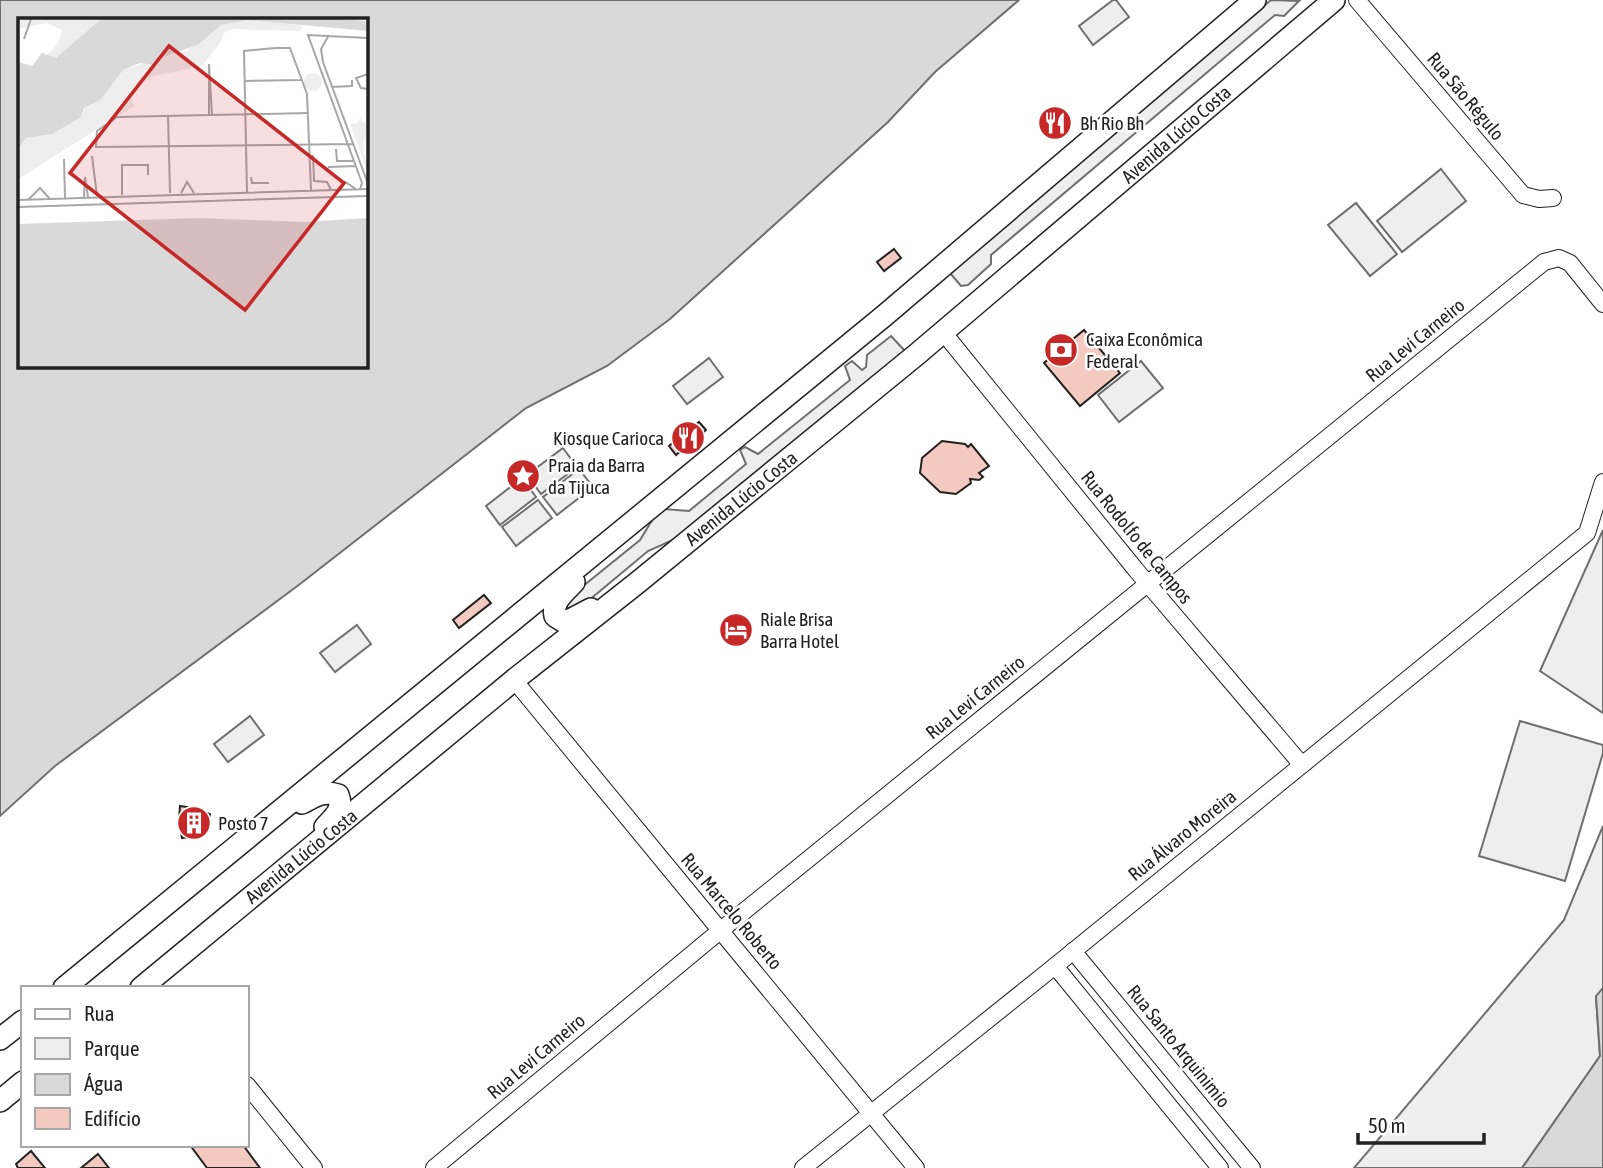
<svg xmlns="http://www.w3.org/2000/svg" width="1603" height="1168" viewBox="0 0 1603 1168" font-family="'Asap Condensed',sans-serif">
<rect width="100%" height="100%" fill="#fff"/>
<g fill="#eee" stroke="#6f6f6f" stroke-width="2">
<polygon points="1113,0 1116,0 1129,17 1093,45 1079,26"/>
<polygon points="1271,0 1299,1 1284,16 1275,15 991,255 991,264 968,285 961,286 950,273"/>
<polygon points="1441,169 1466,201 1402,252 1377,221"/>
<polygon points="1356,203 1397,254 1370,276 1328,225"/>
<polygon points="891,336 905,351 673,540 648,551 576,611 566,607 567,599 640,540 654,517 664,509 689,511 746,464 740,450 745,447 758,454 850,380 845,366 852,361 862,370 866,367 867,355"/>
<polygon points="709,358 723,377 687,404 673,386"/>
<polygon points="1141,361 1163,388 1119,422 1098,395"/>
<polygon points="563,448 577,467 541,494 527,475"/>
<polygon points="579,469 593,487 557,515 543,497"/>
<polygon points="522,478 536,497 500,525 486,506"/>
<polygon points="538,500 552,518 516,546 502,527"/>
<polygon points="1603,530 1603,713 1540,671"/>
<polygon points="357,625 371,644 335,672 320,653"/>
<polygon points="250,716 264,735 228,762 214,744"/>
<polygon points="1520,721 1603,745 1603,753 1565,881 1479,856"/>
<polygon points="1603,826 1603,988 1596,997 1600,1056 1522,1168 1354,1168 1564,920"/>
</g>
<g fill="#d9d9d9" stroke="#6f6f6f" stroke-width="2" fill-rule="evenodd">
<path d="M0,0H1019L935,72L888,122L670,319L607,366L526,408L300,584L55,766L0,816ZM19,19H366V366H19Z"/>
<polygon points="1603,988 1603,1168 1522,1168 1600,1056 1596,996"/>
</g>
<g fill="#f3c9c0" stroke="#222" stroke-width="2">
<polygon points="1059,112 1066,120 1051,133 1044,126"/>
<polygon points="894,249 901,258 884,271 877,262"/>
<polygon points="1084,330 1120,373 1080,406 1044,363"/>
<polygon points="699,422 706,430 676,455 669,446"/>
<polygon points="942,441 965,444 968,447 971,444 989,466 979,473 983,477 979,480 970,479 971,483 956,494 940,492 920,473 922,458"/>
<polygon points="484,595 491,603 459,628 453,620"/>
<polygon points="180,806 194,808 210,814 207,826 195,836 182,838 179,820"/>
<polygon points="190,1145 243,1145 260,1168 207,1168"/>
<polygon points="31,1151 45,1168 18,1168 16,1164"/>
<polygon points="98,1154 109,1168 81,1168"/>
</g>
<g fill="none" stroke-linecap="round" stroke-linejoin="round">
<g stroke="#222" stroke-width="18">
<g id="street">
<polyline points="1357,0 1523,195 1539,199 1553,198"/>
<polyline points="943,332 1136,570 1302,765"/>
<polyline points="514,680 916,1168"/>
<polyline points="1073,951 1252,1168"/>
<polyline points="1055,966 1220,1168"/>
<polyline points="247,1085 314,1168"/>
<polyline points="434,1168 721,930 1544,262 1559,258 1570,263 1603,304"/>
<polyline points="803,1168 1055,966 1587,533 1603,482"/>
</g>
</g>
<g stroke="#222" stroke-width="24">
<g id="secondary">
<path d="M574,582C565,592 551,602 555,616L563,621L570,620L591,609"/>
<path d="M302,803C315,796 324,790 338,795C344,810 335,816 325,827"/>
<polyline points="64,988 884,316 1255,0"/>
<polyline points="141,988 514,680 637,583 916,355 1334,0"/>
<polyline points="0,1039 23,1021"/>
<polyline points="0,1101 23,1082"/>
</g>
</g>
<use href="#street" stroke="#fff" stroke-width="16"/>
<use href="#secondary" stroke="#fff" stroke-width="21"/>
</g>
<defs>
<g id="restaurant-disc" transform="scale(1.75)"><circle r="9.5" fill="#c62828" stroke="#fff"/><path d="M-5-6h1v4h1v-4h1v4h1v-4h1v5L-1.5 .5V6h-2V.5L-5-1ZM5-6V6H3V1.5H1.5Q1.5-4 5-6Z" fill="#fff"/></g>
<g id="bank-disc" transform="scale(1.75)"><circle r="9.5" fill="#c62828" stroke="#fff"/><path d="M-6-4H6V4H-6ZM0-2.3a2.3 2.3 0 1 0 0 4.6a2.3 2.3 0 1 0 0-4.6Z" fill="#fff"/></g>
<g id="sight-disc" transform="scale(1.75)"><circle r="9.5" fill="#c62828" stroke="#fff"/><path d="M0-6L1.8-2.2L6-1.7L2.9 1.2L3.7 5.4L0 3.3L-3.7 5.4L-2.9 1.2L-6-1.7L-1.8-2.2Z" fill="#fff"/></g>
<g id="hotel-disc" transform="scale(1.75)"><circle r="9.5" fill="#c62828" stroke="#fff"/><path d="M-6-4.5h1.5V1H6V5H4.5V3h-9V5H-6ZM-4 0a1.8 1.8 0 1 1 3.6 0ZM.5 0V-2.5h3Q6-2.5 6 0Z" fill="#fff"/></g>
<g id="building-disc" transform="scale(1.75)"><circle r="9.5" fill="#c62828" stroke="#fff"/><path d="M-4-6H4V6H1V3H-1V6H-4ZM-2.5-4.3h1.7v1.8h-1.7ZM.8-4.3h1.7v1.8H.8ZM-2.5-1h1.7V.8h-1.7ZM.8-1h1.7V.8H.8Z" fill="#fff"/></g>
</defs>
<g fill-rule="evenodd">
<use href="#restaurant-disc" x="1055" y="123"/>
<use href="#bank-disc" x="1061" y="350"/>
<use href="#restaurant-disc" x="688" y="438"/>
<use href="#sight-disc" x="523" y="476"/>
<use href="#hotel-disc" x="736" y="630"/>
<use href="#building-disc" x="194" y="823"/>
</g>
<g text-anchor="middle" stroke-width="5" stroke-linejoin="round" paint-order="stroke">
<g font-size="19" fill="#222" stroke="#fff">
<text transform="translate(1466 96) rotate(50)" y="7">Rua São Régulo</text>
<text transform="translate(1176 134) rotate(-41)" y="7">Avenida Lúcio Costa</text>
<text transform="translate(1415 340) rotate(-39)" y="7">Rua Levi Carneiro</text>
<text transform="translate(741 498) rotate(-39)" y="7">Avenida Lúcio Costa</text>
<text transform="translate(1137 537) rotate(51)" y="7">Rua Rodolfo de Campos</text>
<text transform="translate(975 697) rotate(-39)" y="7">Rua Levi Carneiro</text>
<text transform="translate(1182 835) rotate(-39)" y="7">Rua Álvaro Moreira</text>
<text transform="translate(301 856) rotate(-39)" y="7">Avenida Lúcio Costa</text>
<text transform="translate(732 911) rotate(50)" y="7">Rua Marcelo Roberto</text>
<text transform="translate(1179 1046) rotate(51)" y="7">Rua Santo Arquinimio</text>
<text transform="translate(536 1056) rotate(-40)" y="7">Rua Levi Carneiro</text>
</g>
<g font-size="19" fill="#222" stroke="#fff" text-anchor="start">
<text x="1080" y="130">Bh Rio Bh</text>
<text x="1086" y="346">Caixa Econômica<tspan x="1086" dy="22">Federal</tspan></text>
<text x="664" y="445" text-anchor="end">Kiosque Carioca</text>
<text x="548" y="472">Praia da Barra<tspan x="548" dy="22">da Tijuca</tspan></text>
<text x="760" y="626">Riale Brisa<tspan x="760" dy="22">Barra Hotel</tspan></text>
<text x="218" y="830">Posto 7</text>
</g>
</g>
<g transform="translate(18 18)">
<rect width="350" height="350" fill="#fff"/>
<path d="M0,1H83L38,40L29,37L40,26L44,12L28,5L0,11ZM229,2L285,6L283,13L214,11L205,15L204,22L184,48L135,58L121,66L111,73L116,88L0,161V131L8,120L33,116L63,99L67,90L76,85L105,52L168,33L203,7ZM286 64a9 9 0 1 1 18 0a9 9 0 1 1-18 0ZM344,97L343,103L350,107L345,128L350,156L332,106L339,105Z" fill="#eee"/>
<path d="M83,1H320L350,3V13L230,2L203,7L181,26L142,41L138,47L122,45L105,52L82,82L66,90L63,99L34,116L8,120L0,131V44L14,48L24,35L38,40ZM181,200L286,204L350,200V349H0V206Z" fill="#d9d9d9"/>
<path fill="none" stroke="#a7a7a7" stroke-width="2" d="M311,17L303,31L305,44L350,166M6,21L13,1M350,56L338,60L343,70L350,71M226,63L283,62M314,69L334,68V62M291,95L99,99L79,113L78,129L335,126M191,97V46L194,97M150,98L152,175M318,131L319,143H336M295,137L296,163L309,164L313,172M74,138L79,178M46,141L47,180M310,149L338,148M233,159L234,165H251M342,171L344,165L290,17L350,20M322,172L327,164L338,171M229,174L226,33L257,30H272L289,76L293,172M163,175L169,164L176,175M104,177V147H130V157M66,179L67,159L70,179M0,182L350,171M10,182L22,170L32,181M0,189L350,178"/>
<path fill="#c62828" fill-opacity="0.15" stroke="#c62828" stroke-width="3.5" d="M151,28L326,165L227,292L52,155Z"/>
<rect width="350" height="350" fill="none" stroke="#222" stroke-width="3.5"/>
</g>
<rect x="21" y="986" width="228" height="161" fill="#ffffff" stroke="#a7a7a7" stroke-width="2"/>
<rect x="35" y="1009" width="35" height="10" fill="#ffffff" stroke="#a7a7a7" stroke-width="2"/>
<text x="84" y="1021" font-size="21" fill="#222222">Rua</text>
<rect x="35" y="1038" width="35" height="21" fill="#eeeeee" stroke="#a7a7a7" stroke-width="2"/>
<text x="84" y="1056" font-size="21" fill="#222222">Parque</text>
<rect x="35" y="1074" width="35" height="21" fill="#d9d9d9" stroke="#a7a7a7" stroke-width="2"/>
<text x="84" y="1091" font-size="21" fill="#222222">Água</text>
<rect x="35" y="1108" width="35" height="21" fill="#f3c9c0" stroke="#a7a7a7" stroke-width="2"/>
<text x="84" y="1126" font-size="21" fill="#222222">Edifício</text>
<path d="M1358 1133v10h126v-10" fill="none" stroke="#222222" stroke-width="3.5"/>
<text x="1368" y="1133" font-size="21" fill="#222222" stroke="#ffffff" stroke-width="5" paint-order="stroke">50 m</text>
</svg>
